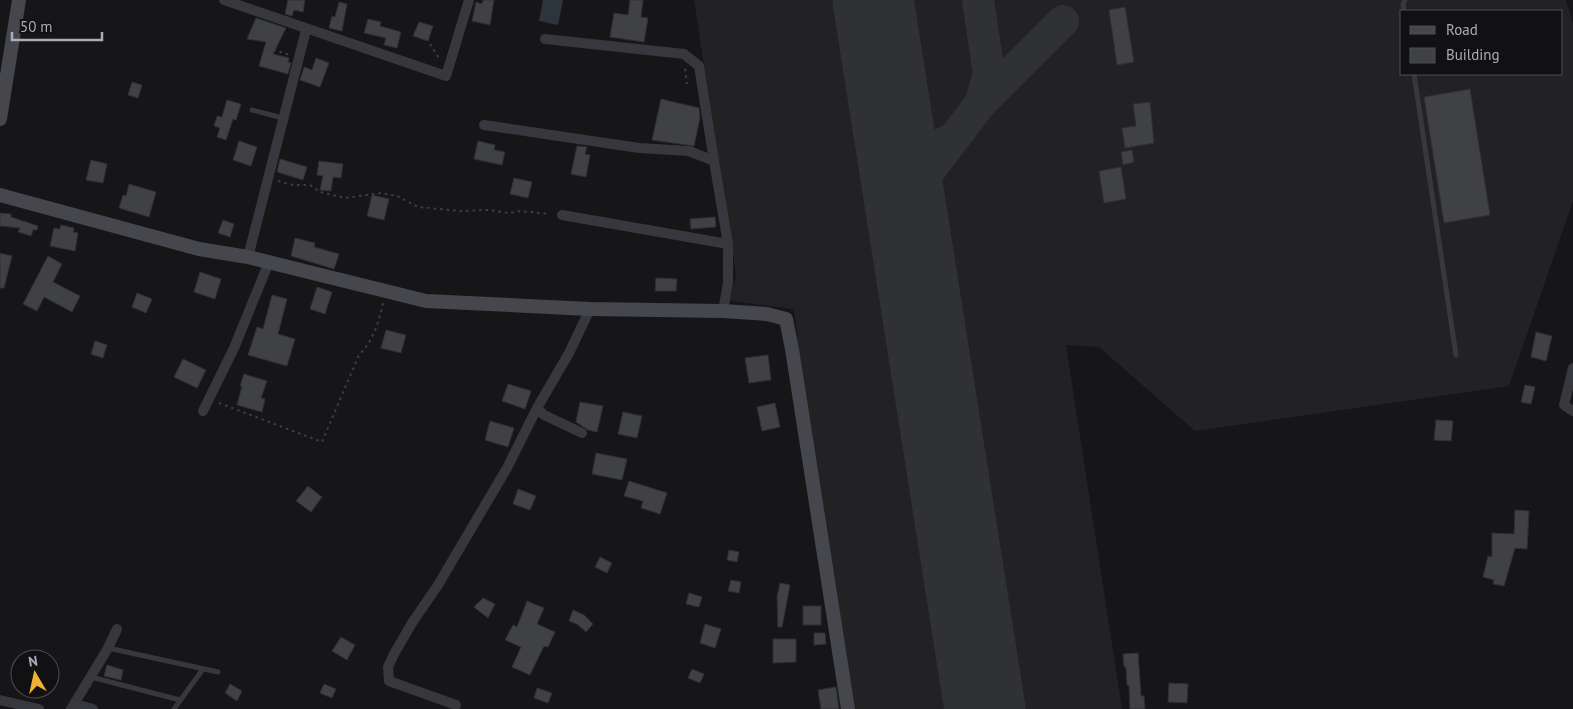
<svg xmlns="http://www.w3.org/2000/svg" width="1573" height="709" viewBox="0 0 1573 709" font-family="'PT Sans',sans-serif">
<rect width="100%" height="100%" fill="#161618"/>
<path fill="#222225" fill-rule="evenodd" d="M694,0H1566L1573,23V201L1509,386L1195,431L1099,347L1066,345L1122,709H855L809,427L794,309L730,301L736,275ZM1402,11H1562V74H1402Z"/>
<polygon fill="#2c353c" points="543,0 563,0 558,25 539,21"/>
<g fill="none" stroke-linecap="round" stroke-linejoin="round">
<g stroke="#303135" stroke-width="32">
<polyline points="978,0 989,74 980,104"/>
<path d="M888,93C891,106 892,124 899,135C910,155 940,147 955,137"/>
<polyline points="905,203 980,104 1063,21"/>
</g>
<polyline stroke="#303135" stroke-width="81" points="873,0 985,709"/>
</g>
<g fill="#404145" stroke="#303034">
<polygon points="288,0 305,0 303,12 294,10 292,16 285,14"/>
<polygon points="483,0 494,0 490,25 472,21 476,2 482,4"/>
<polygon points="630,0 643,0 641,17 648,18 644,42 610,37 614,13 628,15"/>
<polygon points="339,2 347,4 342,31 329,28 332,16 335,17"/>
<polygon points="1125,7 1134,62 1117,65 1109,10"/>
<polygon points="256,18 286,28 273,54 289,58 288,62 291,63 288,74 259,66 266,42 247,39"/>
<polygon points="368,19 381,22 380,26 401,32 397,48 384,45 386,38 364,33"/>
<polygon points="419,22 433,26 428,41 413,36"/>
<polygon points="316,58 329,63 320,87 300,80 304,67 312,70"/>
<polygon points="132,82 142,85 138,98 128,95"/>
<polygon points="1470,89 1490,215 1444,223 1424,97"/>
<polygon points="661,99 699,108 700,118 694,146 652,140"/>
<polygon points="227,100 241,104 236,120 233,119 226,140 217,137 220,128 214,126 217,116 222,117"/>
<polygon points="1150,102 1154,143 1125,148 1122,128 1136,126 1133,104"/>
<polygon points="239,141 257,147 251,166 233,160"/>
<polygon points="478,141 495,145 494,150 505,152 502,165 474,159"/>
<polygon points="577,146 587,147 585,154 590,155 586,177 571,174"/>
<polygon points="1132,150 1134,162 1123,165 1121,152"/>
<polygon points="280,159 307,167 303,180 277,172"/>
<polygon points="91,160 107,164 103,183 86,180"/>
<polygon points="319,161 343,164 341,178 333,177 331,191 320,190 323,176 317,175"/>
<polygon points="1121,167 1126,199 1104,203 1099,171"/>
<polygon points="514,178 532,182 528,198 510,194"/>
<polygon points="129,184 156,192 149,217 119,208 123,195 126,196"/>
<polygon points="372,195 389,199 384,220 367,216"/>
<polygon points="0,213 11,214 11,217 38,226 37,230 33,230 31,236 18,232 20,228 0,226"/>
<polygon points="715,217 716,227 691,229 690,219"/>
<polygon points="223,220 234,224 230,237 218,233"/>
<polygon points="61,225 74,228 73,232 78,233 75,251 50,246 54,228 60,229"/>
<polygon points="295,238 315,243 314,247 339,254 334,269 291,256"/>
<polygon points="0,253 12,256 4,288 0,288"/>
<polygon points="48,256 62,264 53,282 80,296 72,312 44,297 37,311 23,304"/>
<polygon points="200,272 221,279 215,299 194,292"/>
<polygon points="656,278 677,279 676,291 655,291"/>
<polygon points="317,287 332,292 325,314 310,309"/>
<polygon points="137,293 152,299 146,313 132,307"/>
<polygon points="272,295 287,299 278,334 295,339 287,366 248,355 257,327 263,329"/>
<polygon points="386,330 406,335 401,353 381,348"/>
<polygon points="1536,332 1552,336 1546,361 1531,357"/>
<polygon points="95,341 107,345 103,358 91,354"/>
<polygon points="768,355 771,380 749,383 745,358"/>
<polygon points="183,359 206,370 197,388 174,377"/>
<polygon points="244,374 267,381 261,398 265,399 262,412 237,405 242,386 240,386"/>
<polygon points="508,384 531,391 525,409 502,401"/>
<polygon points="1525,385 1535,387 1531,404 1521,402"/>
<polygon points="580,402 603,406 597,432 588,430 576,422"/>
<polygon points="775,403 780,427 762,431 757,407"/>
<polygon points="623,412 642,416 637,438 618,434"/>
<polygon points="1436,420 1453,421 1451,441 1434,440"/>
<polygon points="490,421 514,428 508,447 485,440"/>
<polygon points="596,453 627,459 622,480 592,474"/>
<polygon points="629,481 667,493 660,514 641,508 643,501 624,496"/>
<polygon points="308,486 322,497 311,512 296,501"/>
<polygon points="518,489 536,496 530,510 513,504"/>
<polygon points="1515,510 1529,511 1527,549 1515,548 1504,586 1493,584 1494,580 1483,577 1488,556 1492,557 1492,533 1514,534"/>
<polygon points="729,550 739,552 737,562 727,560"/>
<polygon points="600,557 612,563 607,573 595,567"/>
<polygon points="731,580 741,582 739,593 728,591"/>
<polygon points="780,583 790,585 782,627 778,627 777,597"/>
<polygon points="689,593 702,597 699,607 686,604"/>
<polygon points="483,598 495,604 488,618 474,607"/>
<polygon points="527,601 544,608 537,624 555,632 548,647 544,646 530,675 512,667 521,647 505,640 513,625 517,627"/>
<rect x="803" y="606" width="18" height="19"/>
<polygon points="573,610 584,615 593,624 586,632 577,624 569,621"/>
<polygon points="705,624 721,629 715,648 700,643"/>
<polygon points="814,633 825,633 826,644 814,645"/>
<polygon points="341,637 355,645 347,660 332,651"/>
<polygon points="773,639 796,639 796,662 773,663"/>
<polygon points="1138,653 1141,696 1144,696 1145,709 1130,709 1129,685 1127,685 1126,667 1124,667 1123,654"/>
<polygon points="107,665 123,670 121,680 104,676"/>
<polygon points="692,669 704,674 700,683 688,678"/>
<polygon points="1169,683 1188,684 1187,703 1168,702"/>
<polygon points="230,684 242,691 237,701 225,693"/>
<polygon points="324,684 336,689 332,698 320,693"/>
<polygon points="836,687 839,709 821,709 818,690"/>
<polygon points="537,688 552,693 548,703 534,698"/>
</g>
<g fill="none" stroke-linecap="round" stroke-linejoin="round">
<g stroke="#3d3f44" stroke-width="2" stroke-dasharray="2.5 4" stroke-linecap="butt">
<polyline points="430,44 440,60"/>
<polyline points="267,48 290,55"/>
<polyline points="685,69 687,84"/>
<polyline points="278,181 293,185 310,185 320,192 345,198 381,193 397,196 418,207 460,211 489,210 509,213 520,211 550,214"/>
<path d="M219,403L322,442L359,355C373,341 379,322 383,303"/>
</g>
<g stroke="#37383d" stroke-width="5">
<polyline points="1404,11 1403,4 1405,0"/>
<polyline points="1414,74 1456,355"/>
<polyline points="252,110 283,118"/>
<polyline points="108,648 218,672"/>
<polyline points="91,677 180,700"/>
<polyline points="174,709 203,669"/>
</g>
<g stroke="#37383d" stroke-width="10">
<polyline points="224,0 446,76 469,0"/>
<polyline points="545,39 684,54 699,66 714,161"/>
<polyline points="484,125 639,148 689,151 714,161 728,244"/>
<polyline points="562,215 728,244 728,283 723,311"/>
<polyline points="248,257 306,30"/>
<polyline points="1573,368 1564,405 1573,411"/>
<polyline points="203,411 234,348 269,262"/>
<polyline points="582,433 544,415 537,408 569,353 590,309"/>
<polyline points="0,700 39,709"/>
<polyline points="75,704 93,709"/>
<polyline points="456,705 389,681 388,667 394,654 412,623 438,585 507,468 537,408"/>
<polyline points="71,709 108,648 117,629"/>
</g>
<g stroke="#45474d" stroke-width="14">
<polyline points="0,119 19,0"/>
<polyline points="0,195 199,249 248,257 426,301 590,309 723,311 767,314 786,319 792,349 848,709"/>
</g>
</g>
<rect x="1400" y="10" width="162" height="65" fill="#111113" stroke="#4d4f55"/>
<rect x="1410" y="26" width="25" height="8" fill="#45474d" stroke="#4d4f55"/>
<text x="1446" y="35" font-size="15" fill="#a8adb8">Road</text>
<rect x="1410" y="48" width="25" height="15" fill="#404145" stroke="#4d4f55"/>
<text x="1446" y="60" font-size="15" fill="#a8adb8">Building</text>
<g transform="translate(35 674) rotate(351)"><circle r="24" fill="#111113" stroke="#4d4f55"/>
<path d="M0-4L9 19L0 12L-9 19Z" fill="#f2b134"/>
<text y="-8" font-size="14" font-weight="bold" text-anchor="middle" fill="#a8adb8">N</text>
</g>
<path d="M12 32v8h90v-8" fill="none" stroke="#a8adb8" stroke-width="2.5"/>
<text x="20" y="32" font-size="15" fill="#a8adb8" stroke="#111113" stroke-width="4" paint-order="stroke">50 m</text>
</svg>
